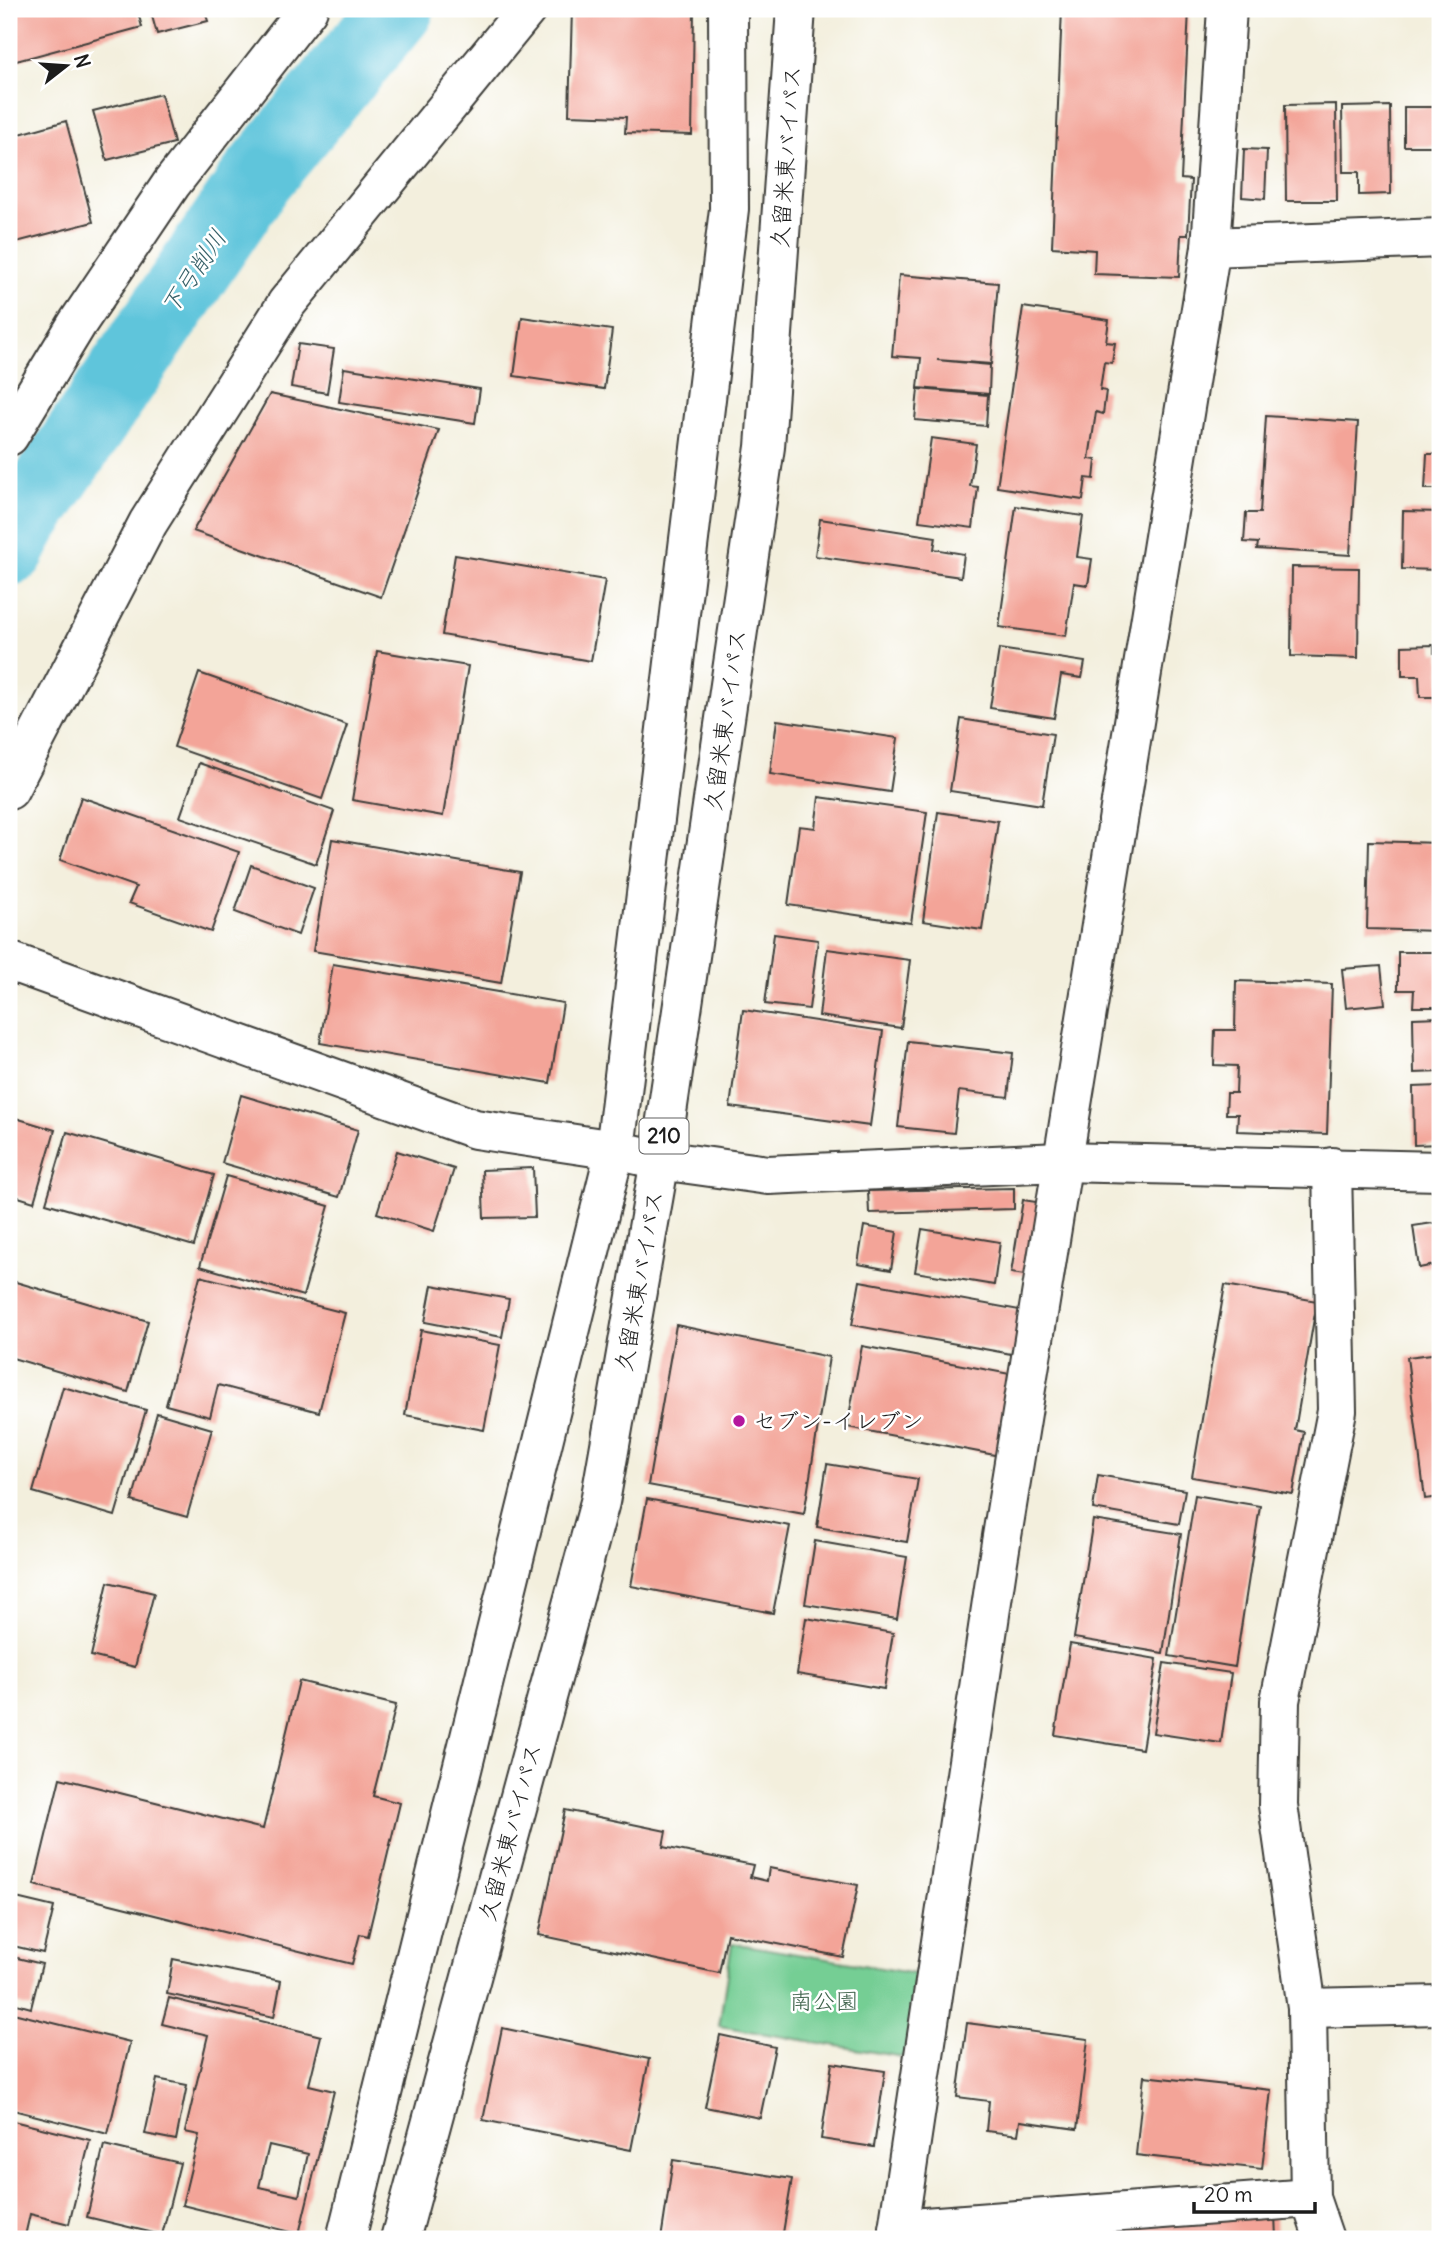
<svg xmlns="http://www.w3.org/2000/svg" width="1449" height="2248" viewBox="0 0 1449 2248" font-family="Delius,'Klee One',sans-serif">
<rect width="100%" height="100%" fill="#fff"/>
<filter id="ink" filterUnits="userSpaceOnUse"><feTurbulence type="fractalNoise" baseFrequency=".0143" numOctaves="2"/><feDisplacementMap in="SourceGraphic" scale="14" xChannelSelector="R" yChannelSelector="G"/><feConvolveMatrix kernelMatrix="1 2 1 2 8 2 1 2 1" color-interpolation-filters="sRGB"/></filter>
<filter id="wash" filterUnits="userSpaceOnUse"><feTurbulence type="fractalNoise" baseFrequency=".00686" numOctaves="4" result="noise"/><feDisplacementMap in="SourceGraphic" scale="28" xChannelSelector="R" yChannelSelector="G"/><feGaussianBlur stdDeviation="1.57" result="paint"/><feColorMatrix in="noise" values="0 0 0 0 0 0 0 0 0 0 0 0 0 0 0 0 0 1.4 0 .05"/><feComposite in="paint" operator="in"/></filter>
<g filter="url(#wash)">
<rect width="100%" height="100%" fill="#f3efdd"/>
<polygon fill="#75ce94" stroke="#487558" stroke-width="2" points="732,1943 928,1976 915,2059 719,2026"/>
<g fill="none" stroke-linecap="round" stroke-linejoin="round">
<polyline stroke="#5ec5db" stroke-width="74" points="9,549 22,523 259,175 397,9"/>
</g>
<g id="blocks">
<g fill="#f3a498" fill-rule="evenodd">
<polygon points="9,9 137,9 142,27 9,63"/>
<polygon points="150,9 204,9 208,21 157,34"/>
<polygon points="215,9 237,9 237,10 217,15"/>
<polygon points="572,9 694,9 692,135 625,133 626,117 569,115"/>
<polygon points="1062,9 1189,9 1181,179 1191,180 1188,235 1181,235 1179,277 1094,274 1095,250 1052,247"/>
<polygon points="161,94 174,143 107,160 93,111"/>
<polygon points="1336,104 1337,201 1286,201 1285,105"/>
<polygon points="1390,106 1391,194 1359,195 1359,172 1343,172 1342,107"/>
<rect x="1404" y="107" width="36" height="39"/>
<polygon points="66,121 93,222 9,244 9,137"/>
<polygon points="1244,149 1267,150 1265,199 1242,197"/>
<polygon points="899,275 998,283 991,364 937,360 990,365 989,394 918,388 921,358 892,356"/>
<polygon points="1023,307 1109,320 1106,342 1115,343 1112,363 1104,362 1100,390 1106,391 1103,414 1096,412 1089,459 1096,460 1094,479 1086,478 1083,500 997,487"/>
<polygon points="522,317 612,330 604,389 514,376"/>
<polygon points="298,344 334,349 327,393 291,387"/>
<polygon points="344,368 480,389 475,423 339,402"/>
<polygon points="918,389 988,395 986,426 915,420"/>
<polygon points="270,394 439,430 381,597 193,531"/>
<polygon points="1266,416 1358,422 1350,555 1257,549 1258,543 1244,542 1246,513 1260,513"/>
<polygon points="931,438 976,444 970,486 978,487 973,528 919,521"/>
<polygon points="1427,454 1440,454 1440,489 1425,489"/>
<polygon points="1016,506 1083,516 1077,557 1092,559 1088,585 1074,583 1066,636 999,627"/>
<polygon points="1403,511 1440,512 1440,570 1402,569"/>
<polygon points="820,519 936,537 934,549 964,554 961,577 815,556"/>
<polygon points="455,555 605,580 591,661 442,635"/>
<polygon points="1292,567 1359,568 1358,658 1291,656"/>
<polygon points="1434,645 1434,653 1440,653 1440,705 1437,706 1436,697 1420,697 1419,676 1402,676 1402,646"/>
<polygon points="999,649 1085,662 1082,678 1061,675 1054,718 990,708"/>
<polygon points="377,651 468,666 443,816 352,800"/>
<polygon points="199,673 347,725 322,799 174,747"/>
<polygon points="961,719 1053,734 1042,805 950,791"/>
<polygon points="777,720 898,738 890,792 770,774"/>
<polygon points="199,763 334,811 316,864 180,817"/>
<polygon points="81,797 239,852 211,932 129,903 136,887 60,860"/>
<polygon points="819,797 927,812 911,923 788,905 799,826 815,828"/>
<polygon points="938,812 998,821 982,930 923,921"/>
<polygon points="332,839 520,872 501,983 313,951"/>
<polygon points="1369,841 1440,843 1440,931 1367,929"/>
<polygon points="251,865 314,888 298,935 235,912"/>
<polygon points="774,934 818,940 809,1009 765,1004"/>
<polygon points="827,949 910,960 901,1028 819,1016"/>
<polygon points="1398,952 1440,952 1440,1007 1413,1007 1414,990 1398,990"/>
<polygon points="333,964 563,1003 550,1083 320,1043"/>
<polygon points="1381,966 1385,1004 1346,1008 1342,969"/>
<polygon points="1236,981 1332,984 1327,1134 1237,1131 1238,1114 1226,1114 1227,1093 1236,1093 1237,1066 1214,1065 1215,1030 1235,1030"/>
<polygon points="743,1010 883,1031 870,1126 730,1107"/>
<polygon points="1440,1017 1440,1072 1414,1073 1413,1018"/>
<polygon points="908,1041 1013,1053 1008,1097 959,1091 954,1133 898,1127"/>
<polygon points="1440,1086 1440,1144 1414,1145 1413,1087"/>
<polygon points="241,1095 358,1130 339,1197 222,1163"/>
<polygon points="9,1116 55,1130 34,1202 9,1194"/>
<polygon points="67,1132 214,1175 194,1246 46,1203"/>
<polygon points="397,1151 454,1169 434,1231 377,1213"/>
<polygon points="533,1168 535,1217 484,1218 482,1170"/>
<polygon points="226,1176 329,1206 303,1296 200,1266"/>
<polygon points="1014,1188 1014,1209 869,1213 868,1191"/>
<polygon points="1023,1200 1049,1204 1038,1277 1011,1273"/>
<polygon points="1440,1222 1440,1264 1419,1268 1413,1226"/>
<polygon points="864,1226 897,1232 891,1270 858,1264"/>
<polygon points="922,1229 1000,1242 994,1285 915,1272"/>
<polygon points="200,1276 345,1313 319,1412 218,1385 210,1417 166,1405"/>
<polygon points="1440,1276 1440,1304 1439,1304 1433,1277"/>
<polygon points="9,1280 148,1321 128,1392 9,1357"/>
<polygon points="860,1281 1025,1311 1017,1355 852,1325"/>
<polygon points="432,1285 509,1299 502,1337 425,1322"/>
<polygon points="1225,1285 1317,1301 1295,1430 1304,1432 1293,1494 1192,1477"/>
<polygon points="676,1325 829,1357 804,1514 648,1485"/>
<polygon points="421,1330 500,1345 484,1430 405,1415"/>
<polygon points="862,1346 1015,1375 1000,1456 847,1427"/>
<polygon points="1440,1353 1440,1497 1425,1499 1407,1357"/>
<polygon points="63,1387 146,1410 115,1516 33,1492"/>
<polygon points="157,1413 212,1429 187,1517 132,1501"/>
<polygon points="827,1464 918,1479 907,1542 817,1527"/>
<polygon points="1098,1475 1185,1490 1179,1524 1093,1509"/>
<polygon points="1195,1495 1260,1506 1235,1667 1169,1656"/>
<polygon points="647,1499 790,1526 773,1613 631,1586"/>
<polygon points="1093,1520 1181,1534 1163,1653 1074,1638"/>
<polygon points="815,1541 907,1557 897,1619 805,1604"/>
<polygon points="108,1582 154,1593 135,1667 91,1656"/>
<polygon points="806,1618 893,1633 884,1689 797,1674"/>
<polygon points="1070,1644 1157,1659 1142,1749 1055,1735"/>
<polygon points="1164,1663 1231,1673 1221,1743 1153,1733"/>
<polygon points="299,1681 396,1705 373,1796 400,1803 368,1936 360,1934 352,1964 34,1885 60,1778 263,1829"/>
<polygon points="565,1810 666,1831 663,1847 753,1865 750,1877 767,1881 769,1868 858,1885 843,1957 727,1934 719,1973 539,1935"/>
<polygon points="12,1897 54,1907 43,1953 9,1945 9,1911"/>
<polygon points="9,1956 42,1964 31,2008 9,2002"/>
<polygon points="173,1959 281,1981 274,2017 167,1994"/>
<path d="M169,1998L321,2036L309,2085L334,2091L299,2234L182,2205L199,2135L185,2132L208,2035L162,2024ZM269,2145L308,2154L299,2196L259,2187Z"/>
<polygon points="9,2012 130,2042 108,2134 9,2109"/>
<polygon points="967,2023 1088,2039 1077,2129 1020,2121 1018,2135 986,2131 989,2101 957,2097"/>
<polygon points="502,2028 649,2059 631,2150 483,2120"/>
<polygon points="720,2035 775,2047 760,2118 705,2107"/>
<polygon points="832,2063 885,2071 874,2147 821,2139"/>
<polygon points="1144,2076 1271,2090 1262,2169 1136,2155"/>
<polygon points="157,2079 187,2085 176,2140 145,2134"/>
<polygon points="9,2120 90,2140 69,2224 30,2214 25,2236 9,2232"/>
<polygon points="104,2145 180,2163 162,2235 87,2217"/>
<polygon points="673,2160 792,2179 782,2239 661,2239"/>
<polygon points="1275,2213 1276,2239 993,2239"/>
</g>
</g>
</g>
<g filter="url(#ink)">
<use href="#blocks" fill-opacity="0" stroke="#3c3c39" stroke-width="2"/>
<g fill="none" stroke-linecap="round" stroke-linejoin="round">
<g stroke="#3c3c39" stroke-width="42">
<g id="minor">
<polyline points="1211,247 1440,238"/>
<polyline points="9,436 77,324 172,183 308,9"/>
<polyline points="9,790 148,523 287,303 527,9"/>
<polyline points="9,961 475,1129 615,1150 660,1160 768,1175 1061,1162 1440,1171"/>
<polyline points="1307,2008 1440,2005"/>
<polyline points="898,2229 1310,2198"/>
<polyline points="899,2239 898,2229 998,1561 1211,247 1227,9"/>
<polyline points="1324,2239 1310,2198 1307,2008 1278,1805 1280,1701 1337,1411 1332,1167"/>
</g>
</g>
<g stroke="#3c3c39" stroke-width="42">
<g id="highway">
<polyline points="346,2239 615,1150 729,209 728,9"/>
<polyline points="400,2239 600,1502 660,1160 765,447 796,9"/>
</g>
</g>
<use href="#minor" stroke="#fff" stroke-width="38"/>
<use href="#highway" stroke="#fff" stroke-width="38"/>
</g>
</g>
<circle fill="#b5179e" stroke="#fff" stroke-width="2.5" cx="739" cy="1421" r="7"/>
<g text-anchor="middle" stroke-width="5" stroke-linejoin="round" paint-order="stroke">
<rect fill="#fff" stroke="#606060" stroke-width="2" x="639.5" y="1118.5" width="49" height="35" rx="5"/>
<g font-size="21" font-weight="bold" fill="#1c1c1c">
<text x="664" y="1143">210</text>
</g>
<g font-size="23" fill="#1c1c1c" stroke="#fff">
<text transform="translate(786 157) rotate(-86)" y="8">久留米東バイパス</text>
<text transform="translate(725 720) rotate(-82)" y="8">久留米東バイパス</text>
<text transform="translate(639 1281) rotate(-80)" y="8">久留米東バイパス</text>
<text transform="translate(510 1832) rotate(-75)" y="8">久留米東バイパス</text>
</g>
<g font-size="23" fill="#1c1c1c" stroke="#fff" text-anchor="start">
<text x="753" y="1429">セブン-イレブン</text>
</g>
<g font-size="23" fill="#40634c" stroke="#fff">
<text x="824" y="2009">南公園</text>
</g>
<g font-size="24" font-style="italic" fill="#366068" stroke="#fff">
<text transform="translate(194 272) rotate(-56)" y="8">下弓削川</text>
</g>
</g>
<rect width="1449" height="2248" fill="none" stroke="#fff" stroke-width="35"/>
<g transform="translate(66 66) rotate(73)" stroke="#ffffff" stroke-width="5" paint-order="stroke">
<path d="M0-5L12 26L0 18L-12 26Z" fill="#1c1c1c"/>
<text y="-10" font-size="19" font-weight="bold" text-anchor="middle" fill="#1c1c1c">N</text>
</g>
<path d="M1194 2202v10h121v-10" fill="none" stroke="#1c1c1c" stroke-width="3.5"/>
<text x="1204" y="2202" font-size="21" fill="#1c1c1c" stroke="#ffffff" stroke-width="5" paint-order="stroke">20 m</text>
</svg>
